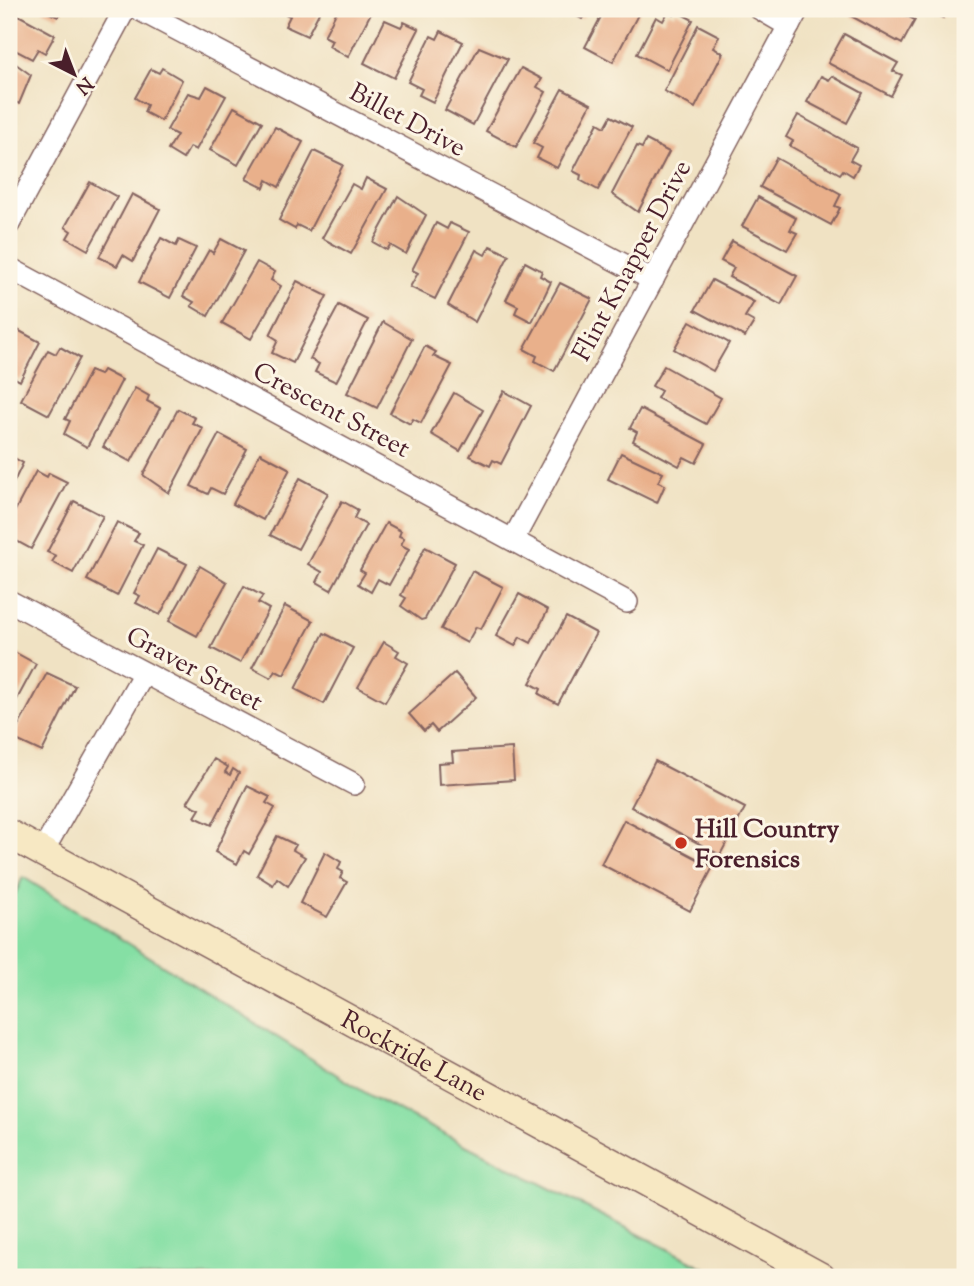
<svg xmlns="http://www.w3.org/2000/svg" width="974" height="1286" viewBox="0 0 974 1286" font-family="'Sorts Mill Goudy',serif">
<rect width="100%" height="100%" fill="#fcf5e5"/>
<filter id="ink" filterUnits="userSpaceOnUse"><feTurbulence type="fractalNoise" baseFrequency=".0143" numOctaves="2"/><feDisplacementMap in="SourceGraphic" scale="14" xChannelSelector="R" yChannelSelector="G"/><feConvolveMatrix kernelMatrix="1 2 1 2 8 2 1 2 1" color-interpolation-filters="sRGB"/></filter>
<filter id="wash" filterUnits="userSpaceOnUse"><feTurbulence type="fractalNoise" baseFrequency=".00686" numOctaves="4" result="noise"/><feDisplacementMap in="SourceGraphic" scale="28" xChannelSelector="R" yChannelSelector="G"/><feGaussianBlur stdDeviation="1.57" result="paint"/><feColorMatrix in="noise" values="0 0 0 0 0 0 0 0 0 0 0 0 0 0 0 0 0 1.4 0 .05"/><feComposite in="paint" operator="in"/></filter>
<g filter="url(#wash)">
<rect width="100%" height="100%" fill="#f0e2c3"/>
<polygon fill="#85dfa4" stroke="#687f68" stroke-width="2" points="23,877 372,1097 722,1277 9,1277 9,907"/>
<g id="blocks">
<g fill="#e9b08b">
<polygon points="41,9 63,9 58,17"/>
<polygon points="285,9 321,9 307,36 285,26 290,16 283,13"/>
<polygon points="338,9 373,9 348,57 329,46 332,40 324,36"/>
<polygon points="563,9 588,9 582,19"/>
<polygon points="605,9 641,9 613,62 585,47"/>
<polygon points="855,9 907,9 910,11 907,16 915,20 902,44 851,16"/>
<polygon points="925,9 948,9 943,18"/>
<polygon points="9,10 55,35 45,53 38,49 32,59 9,47"/>
<polygon points="676,11 693,20 667,70 637,54 656,17 663,21 668,12 674,15"/>
<polygon points="385,20 401,27 404,22 419,29 394,78 364,63"/>
<polygon points="698,25 719,36 713,48 723,53 695,108 664,91"/>
<polygon points="441,31 463,42 433,102 419,95 422,89 408,82 431,36 437,39"/>
<polygon points="844,34 898,63 893,71 902,75 891,96 828,63"/>
<polygon points="479,47 508,59 473,125 445,110"/>
<polygon points="9,59 31,75 19,104 9,99"/>
<polygon points="162,68 182,80 161,121 144,112 147,105 135,98 151,69 159,73"/>
<polygon points="521,68 542,79 537,87 546,92 516,147 486,131"/>
<polygon points="821,76 829,80 832,76 863,93 847,123 807,102"/>
<polygon points="207,86 226,96 196,150 190,147 183,159 168,150 177,135 167,130 188,93 201,97"/>
<polygon points="562,89 591,104 557,168 537,158 542,148 533,143"/>
<polygon points="234,107 262,122 238,165 210,150"/>
<polygon points="798,115 857,148 850,160 859,165 853,176 843,170 840,174 790,146 793,141 786,137"/>
<polygon points="611,116 632,127 598,190 580,180 581,175 573,171 598,123 605,127"/>
<polygon points="275,127 303,142 279,187 267,180 264,188 246,179"/>
<polygon points="646,140 669,152 638,212 612,194 637,146 642,148"/>
<polygon points="314,151 343,165 309,231 297,225 295,229 279,220"/>
<polygon points="776,158 841,194 835,206 840,208 831,225 760,187"/>
<polygon points="366,178 387,189 351,254 322,238 352,184 361,189"/>
<polygon points="90,182 117,197 88,250 67,238 71,231 65,227"/>
<polygon points="132,194 160,209 133,261 123,255 117,266 99,257"/>
<polygon points="398,196 426,215 406,254 390,245 387,250 373,242"/>
<polygon points="758,197 796,218 790,230 797,233 787,250 742,226"/>
<polygon points="436,223 447,229 450,223 469,232 435,299 410,287 418,273 412,270"/>
<polygon points="161,238 176,246 179,240 196,248 170,298 139,282"/>
<polygon points="221,239 244,251 208,316 191,306 194,302 183,296 209,250 213,253"/>
<polygon points="732,241 797,276 781,305 729,277 734,268 721,261"/>
<polygon points="490,246 509,255 475,322 448,305 476,250 485,255"/>
<polygon points="257,262 275,272 271,280 281,286 251,339 222,323"/>
<polygon points="525,262 542,271 540,276 551,282 532,322 515,313 518,306 506,300"/>
<polygon points="712,280 754,302 745,317 754,322 745,337 695,310"/>
<polygon points="297,281 327,296 293,363 272,353 278,340 270,335"/>
<polygon points="560,283 592,299 554,371 535,361 537,356 524,349"/>
<polygon points="339,305 368,320 336,382 315,372 319,364 310,359"/>
<polygon points="690,321 729,343 713,371 674,349"/>
<polygon points="383,322 412,339 377,408 347,393"/>
<polygon points="12,327 40,342 20,381 9,375 9,334"/>
<polygon points="425,346 436,352 433,356 452,365 421,423 413,419 410,424 390,413"/>
<polygon points="60,347 80,358 49,415 21,400 48,350 56,354"/>
<polygon points="664,366 721,398 706,424 657,398 661,391 652,386"/>
<polygon points="103,370 122,380 87,447 64,434 70,421 65,419 90,371 100,375"/>
<polygon points="135,388 149,396 147,401 160,408 131,462 103,447"/>
<polygon points="504,391 531,406 501,464 493,460 490,466 470,456"/>
<polygon points="454,393 483,410 460,451 431,434"/>
<polygon points="178,409 195,418 192,423 203,428 169,493 143,475"/>
<polygon points="640,409 706,444 696,463 684,457 679,466 633,441 637,432 630,428"/>
<polygon points="219,434 247,449 223,494 211,488 208,494 191,486"/>
<polygon points="260,453 290,469 263,520 233,504"/>
<polygon points="621,453 663,473 658,482 665,485 657,503 608,479"/>
<polygon points="9,455 23,463 9,492"/>
<polygon points="36,471 47,477 49,473 67,482 31,549 9,537 9,522"/>
<polygon points="300,478 328,493 298,549 270,535"/>
<polygon points="74,501 103,516 73,573 52,562 56,556 47,552"/>
<polygon points="342,501 358,510 354,518 366,525 331,590 317,582 322,572 308,564"/>
<polygon points="117,522 139,533 134,541 143,545 117,596 87,580"/>
<polygon points="386,523 401,531 399,536 404,538 401,545 409,549 389,585 378,579 371,592 358,584 365,573 360,570"/>
<polygon points="425,547 455,563 425,619 421,620 401,606 406,598 401,595"/>
<polygon points="157,549 187,564 160,615 136,603 140,596 134,593"/>
<polygon points="200,566 227,582 197,636 169,621"/>
<polygon points="472,571 503,587 481,629 476,627 467,643 441,629"/>
<polygon points="244,586 263,596 258,603 269,609 240,663 211,648"/>
<polygon points="519,594 548,610 531,643 520,637 515,646 496,636"/>
<polygon points="285,606 313,621 284,675 276,671 271,678 252,668"/>
<polygon points="566,617 596,633 558,704 539,694 541,689 530,683"/>
<polygon points="324,633 353,648 324,704 295,689"/>
<polygon points="384,642 399,651 396,656 408,663 385,702 358,687"/>
<polygon points="9,649 36,664 9,714"/>
<polygon points="47,673 75,686 42,752 12,738"/>
<polygon points="455,673 476,697 437,732 431,725 424,731 409,714"/>
<polygon points="512,748 514,780 439,785 438,763 453,762 452,752"/>
<polygon points="214,759 228,767 225,772 230,775 233,769 239,773 212,825 195,817 200,809 187,803"/>
<polygon points="655,761 745,808 720,855 631,807"/>
<polygon points="247,786 270,797 266,803 275,808 249,854 244,851 237,864 215,852"/>
<polygon points="624,820 713,867 690,911 601,864"/>
<polygon points="277,836 296,845 293,850 305,857 288,886 277,878 273,885 257,875"/>
<polygon points="325,852 341,862 338,869 343,872 340,878 347,882 327,917 300,903"/>
</g>
</g>
</g>
<g filter="url(#ink)">
<use href="#blocks" fill-opacity="0" stroke="#846360" stroke-width="2"/>
<g fill="none" stroke-linecap="round" stroke-linejoin="round">
<g stroke="#846360" stroke-width="24">
<g id="street">
<polyline points="138,9 653,280"/>
<polyline points="760,9 789,26"/>
<polyline points="9,224 125,9"/>
<polyline points="9,268 627,602"/>
<polyline points="514,538 798,9"/>
<polyline points="9,601 354,784"/>
<polyline points="43,851 144,673"/>
</g>
</g>
<g stroke="#846360" stroke-width="31">
<g id="secondary">
<path id="s1" d="M9,834L821,1277"/>
</g>
</g>
<use href="#street" stroke="#fff" stroke-width="21"/>
<use href="#secondary" stroke="#f7e8c3" stroke-width="28"/>
</g>
</g>
<circle fill="#c8321e" stroke="#fcf5e5" stroke-width="2.5" cx="681" cy="843" r="7"/>
<g text-anchor="middle" stroke-width="6" stroke-linejoin="round" paint-order="stroke">
<g font-size="26" fill="#4a1f2b" stroke="#fcf5e5">
<text transform="translate(408 119) rotate(28)" y="9">Billet Drive</text>
<text transform="translate(631 260) rotate(-62)" y="9">Flint Knapper Drive</text>
<text transform="translate(332 409) rotate(28)" y="9">Crescent Street</text>
<text transform="translate(195 668) rotate(28)" y="9">Graver Street</text>
<text dy="9" stroke="none"><textPath href="#s1" startOffset="462">Rockride Lane</textPath></text>
</g>
<g font-size="26" font-weight="bold" fill="#4a1f2b" stroke="#fcf5e5" text-anchor="start">
<text x="695" y="837">Hill Country<tspan x="695" dy="30">Forensics</tspan></text>
</g>
</g>
<rect width="974" height="1286" fill="none" stroke="#fcf5e5" stroke-width="35"/>
<g transform="translate(74 74) rotate(138)" stroke="#fcf5e5" stroke-width="5" paint-order="stroke">
<path d="M0-5L12 26L0 18L-12 26Z" fill="#4a1f2b"/>
<text y="-10" font-size="19" font-weight="bold" text-anchor="middle" fill="#4a1f2b">N</text>
</g>
</svg>
